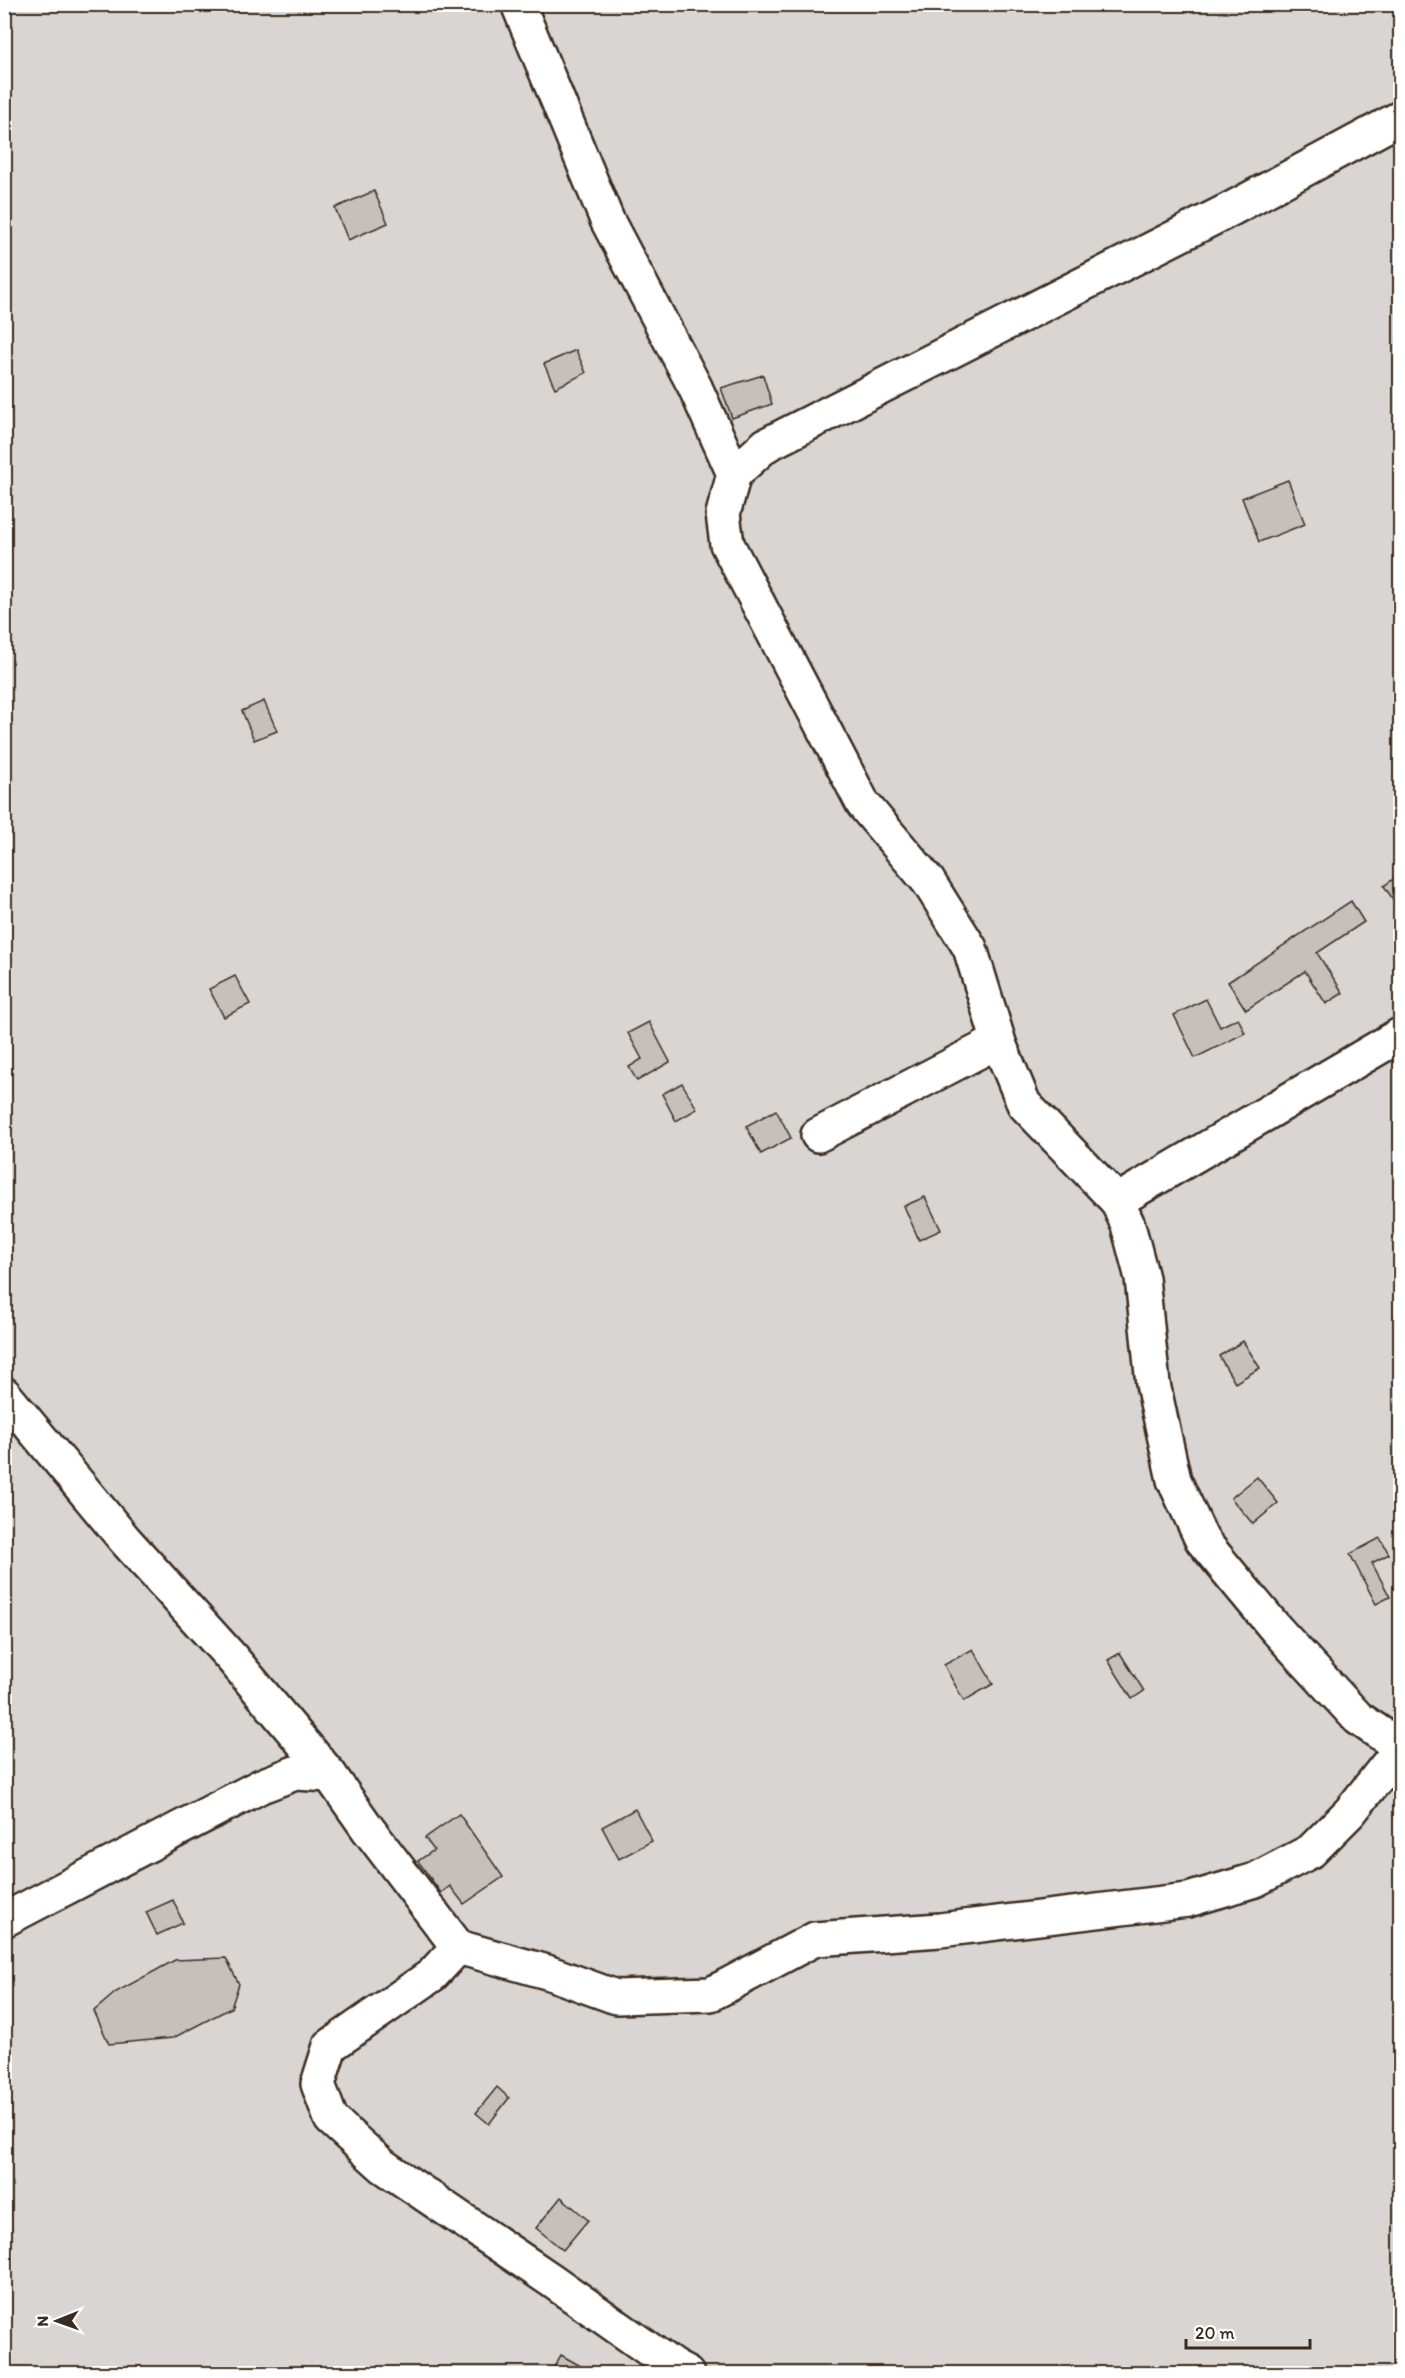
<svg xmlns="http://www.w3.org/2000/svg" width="1405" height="2378" viewBox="0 0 1405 2378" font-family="Itim,sans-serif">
<rect width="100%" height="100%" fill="#f3f2f2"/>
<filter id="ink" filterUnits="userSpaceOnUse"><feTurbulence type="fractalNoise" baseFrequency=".0167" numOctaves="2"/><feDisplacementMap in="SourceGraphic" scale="12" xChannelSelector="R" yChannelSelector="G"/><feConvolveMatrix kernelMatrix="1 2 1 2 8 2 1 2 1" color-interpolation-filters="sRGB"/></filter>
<g filter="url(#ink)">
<rect fill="#d8d5d2" stroke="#8a8078" stroke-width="1.5" x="5" y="5" width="1395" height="2368"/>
<g fill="#c6c0bd" stroke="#3b2a1e" stroke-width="1.5">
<polygon points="374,191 388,223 348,240 335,208"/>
<polygon points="576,350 586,373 555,388 544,364"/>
<polygon points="763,375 772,404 732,418 721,388"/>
<polygon points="1288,480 1305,524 1259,542 1242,498"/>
<polygon points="264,701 277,731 254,740 242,711"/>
<polygon points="1400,874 1400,910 1384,886"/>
<polygon points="1351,901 1364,922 1317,953 1343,993 1326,1004 1305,971 1246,1010 1228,982"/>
<polygon points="235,976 250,1004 224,1017 209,989"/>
<polygon points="1206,999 1220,1027 1238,1018 1245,1033 1195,1058 1174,1015"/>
<polygon points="649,1022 670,1062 637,1081 629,1067 642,1059 628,1033"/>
<polygon points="682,1083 697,1109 676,1121 662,1094"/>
<polygon points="776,1110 791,1138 761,1154 746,1126"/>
<polygon points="925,1197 941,1230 919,1240 904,1206"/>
<polygon points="1243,1341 1260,1368 1235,1383 1219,1356"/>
<polygon points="1257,1477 1278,1503 1253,1524 1231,1498"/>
<polygon points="1380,1538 1389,1554 1372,1563 1390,1597 1376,1604 1350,1554"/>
<polygon points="973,1649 993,1684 964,1701 944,1665"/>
<polygon points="1120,1653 1144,1691 1132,1699 1108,1660"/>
<polygon points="635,1809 652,1841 619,1859 602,1827"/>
<polygon points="459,1814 503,1877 464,1904 450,1886 441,1893 418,1861 434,1850 425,1838"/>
<polygon points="173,1900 183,1923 157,1935 146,1912"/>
<polygon points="226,1958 239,1984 231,2008 173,2038 109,2044 94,2011 116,1992 175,1960"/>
<polygon points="497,2087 509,2098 489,2124 476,2113"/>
<polygon points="561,2197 588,2220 563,2250 536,2228"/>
<polygon points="561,2355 595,2374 550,2374"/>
</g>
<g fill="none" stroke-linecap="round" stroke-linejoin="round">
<g stroke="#3b2a1e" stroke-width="38">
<g id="minor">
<polyline points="518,4 607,220 695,387 734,474"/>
<polyline points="1000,1046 970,948 928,881 863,804 727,544 723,514 734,474 766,445 1231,209 1400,118"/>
<polyline points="818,1135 985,1048 1000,1046 1024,1104 1117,1201 1400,1035"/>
<polyline points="1117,1201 1128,1225 1142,1278 1153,1384 1174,1480 1202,1540 1276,1629 1358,1718 1400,1747"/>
<polyline points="4,1394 125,1540 231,1657 330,1775 368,1829 458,1947 432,1975 330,2046 318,2084 331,2119 383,2166 551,2280 674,2367 687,2374"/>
<polyline points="4,1920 261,1786 295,1773 330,1775"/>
<polyline points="458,1947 547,1972 616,1997 711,1994 815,1939 940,1930 1188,1900 1255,1880 1311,1851 1350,1812 1400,1749"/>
</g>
</g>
<use href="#minor" stroke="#fff" stroke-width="33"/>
</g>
</g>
<rect width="1405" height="2378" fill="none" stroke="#fff" stroke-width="24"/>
<rect x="12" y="12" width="1381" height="2354" fill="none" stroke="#3b2a1e" stroke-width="2" filter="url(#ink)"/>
<g transform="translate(57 2321) rotate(269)" stroke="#ffffff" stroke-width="4.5" paint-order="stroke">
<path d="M0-4.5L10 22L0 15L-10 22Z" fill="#3b2a1e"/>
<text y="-9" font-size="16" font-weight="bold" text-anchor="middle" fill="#3b2a1e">N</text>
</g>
<path d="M1186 2339v9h124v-9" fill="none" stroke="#3b2a1e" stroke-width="3"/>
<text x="1195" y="2339" font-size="18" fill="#3b2a1e" stroke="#ffffff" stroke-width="4.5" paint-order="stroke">20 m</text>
</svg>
